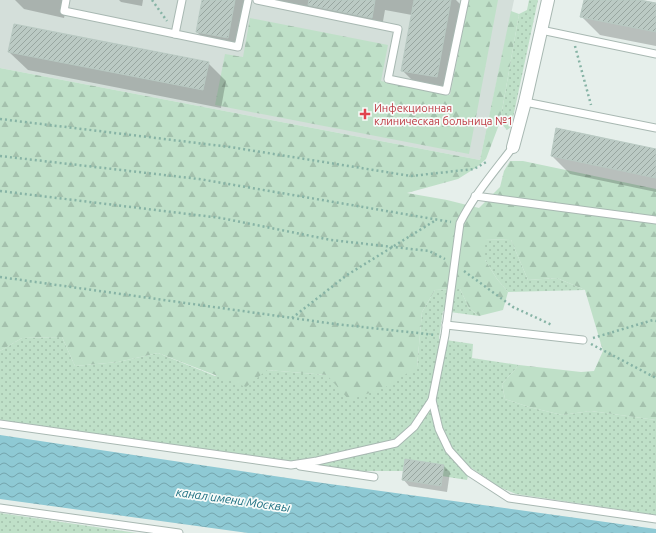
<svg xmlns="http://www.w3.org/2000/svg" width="656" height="533" viewBox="0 0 656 533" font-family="Ubuntu,sans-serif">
<defs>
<pattern id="grass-dots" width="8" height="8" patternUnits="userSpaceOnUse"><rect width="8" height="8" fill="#bfe0c8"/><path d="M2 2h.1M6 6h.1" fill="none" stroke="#a4c1ad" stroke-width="1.8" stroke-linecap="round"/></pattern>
<pattern id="forest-firs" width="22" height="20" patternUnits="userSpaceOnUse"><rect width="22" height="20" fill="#bfe0c8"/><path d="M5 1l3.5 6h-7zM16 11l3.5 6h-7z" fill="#a4c1ad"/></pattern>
<pattern id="water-waves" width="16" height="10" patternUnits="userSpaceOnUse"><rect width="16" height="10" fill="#8ec9d4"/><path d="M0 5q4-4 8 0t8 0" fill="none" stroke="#74a5ad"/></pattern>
<pattern id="building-hatch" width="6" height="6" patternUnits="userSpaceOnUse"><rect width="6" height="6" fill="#bbcac4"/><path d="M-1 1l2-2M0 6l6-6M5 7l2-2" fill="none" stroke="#98a6a0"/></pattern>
</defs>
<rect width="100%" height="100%" fill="#e6efeb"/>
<polygon fill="#d4dfda" points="0,0 514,0 480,160 0,68"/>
<g fill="url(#grass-dots)">
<polygon points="529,0 538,0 511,127 507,130 500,122 519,14 527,10"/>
<polygon points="485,239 511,240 528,280 557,278 585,290 508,292 497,279 485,260"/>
<polygon points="460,289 469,308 479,316 443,311 439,339 473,344 472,358 519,365 502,384 505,399 529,407 562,415 591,411 656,420 656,515 516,494 499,487 470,467 467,480 442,476 444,465 405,459 403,471 357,471 0,420 0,351 22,338 62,337 75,366 118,362 158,353 215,376 267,370 327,375 417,367 422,312 435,290"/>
<polygon points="0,513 137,533 0,533"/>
</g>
<g fill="url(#forest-firs)">
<polygon points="469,0 498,0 469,154 215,105 225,54 243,57 250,18 388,45 381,81 450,95"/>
<polygon points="511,11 519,14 500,122 486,159 477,167 458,179 407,193 447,200 479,208 500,187 504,171 510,161 523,161 656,189 656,420 591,411 562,415 529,407 505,399 502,384 519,365 581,372 594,371 603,351 585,290 557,278 528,280 511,240 485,239 485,260 497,279 508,292 503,310 479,316 469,308 460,289 435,290 422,312 417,367 384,388 349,400 327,375 267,370 246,387 158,353 118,362 75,366 62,337 22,338 0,351 0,68 480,160"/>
</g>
<polygon fill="url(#water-waves)" points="0,435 301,480 656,529 656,533 248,533 0,499"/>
<g fill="#0003">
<polygon points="15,0 68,0 64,18 24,9"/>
<polygon points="119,0 143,0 142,6 121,2"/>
<polygon points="203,0 247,0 238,48 207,42 197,32"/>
<polygon points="279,0 456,0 462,6 447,87 412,80 402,70 412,15 385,10 382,27 287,9"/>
<polygon points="585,0 635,0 656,4 656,46 600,35 581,16"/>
<polygon points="9,52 208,63 226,81 221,108 28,70"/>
<polygon points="656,150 656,192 570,174 552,156"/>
<polygon points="444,466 450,472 447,492 409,486 403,479"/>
</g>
<g fill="url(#building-hatch)" stroke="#b8c9c2">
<polygon points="202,0 235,0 228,38 196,32"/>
<polygon points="309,0 375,0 372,18 308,5"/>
<polygon points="414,0 451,0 437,77 401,71"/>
<polygon points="584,0 640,0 656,3 656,32 580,17"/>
<polygon points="14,24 209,62 203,90 8,52"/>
<polygon points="556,128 656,149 656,178 551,156"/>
<polygon points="405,459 444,465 441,486 402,480"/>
</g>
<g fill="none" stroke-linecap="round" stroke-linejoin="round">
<g stroke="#a8b8b2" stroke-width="9">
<g id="lane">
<polyline points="66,0 64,11 238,47 248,0"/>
<polyline points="257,0 398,29 388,79 446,91 465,0"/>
<polyline points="541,30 656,54"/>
<polyline points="175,34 182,0"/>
<polyline points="525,102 656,128"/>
<polyline points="475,196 656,220"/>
<polyline points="446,325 583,340"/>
<polyline points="432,400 439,429 449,450 469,472 509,498 656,519"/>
<path d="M0,424L291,465L317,461L396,443L414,427L432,400L445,335L460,223C474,195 494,172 513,147"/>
<polyline points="300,466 374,477"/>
<polyline points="0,508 179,533"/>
</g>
</g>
<g stroke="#a8b8b2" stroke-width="14">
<polyline id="street" points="513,147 525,102 548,0"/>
</g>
<g stroke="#86b3a5" stroke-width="2.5" stroke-dasharray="2 3" stroke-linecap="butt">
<polyline points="152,0 167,21"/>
<polyline points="575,46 591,105"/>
<polyline points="0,119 230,147 411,176 474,169 488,161"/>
<polyline points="0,156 199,179 451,222"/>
<polyline points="0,191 221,218 331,240 429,251 445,259"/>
<polyline points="464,271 513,307 552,325"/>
<polyline points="0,277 335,324 436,335"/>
<polyline points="292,318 347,275 436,220"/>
<polyline points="593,338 653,320 656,321"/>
<polyline points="591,344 656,378"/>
</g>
<use href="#lane" stroke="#fff" stroke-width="7"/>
<use href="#street" stroke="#fff" stroke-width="12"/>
</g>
<path fill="#e0444e" stroke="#f7fbf9" stroke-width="1.5" d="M363 108h4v4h4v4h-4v4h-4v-4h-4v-4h4z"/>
<g text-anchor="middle" stroke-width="3.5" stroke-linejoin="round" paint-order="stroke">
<g font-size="11" fill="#be3a42" stroke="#f7fbf9" text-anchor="start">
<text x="374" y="112">Инфекционная<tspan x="374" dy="13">клиническая больница №1</tspan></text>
</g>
<g font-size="12" font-style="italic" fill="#1c6f80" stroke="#f7fbf9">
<text transform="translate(233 500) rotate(8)" y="4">канал имени Москвы</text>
</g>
</g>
</svg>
